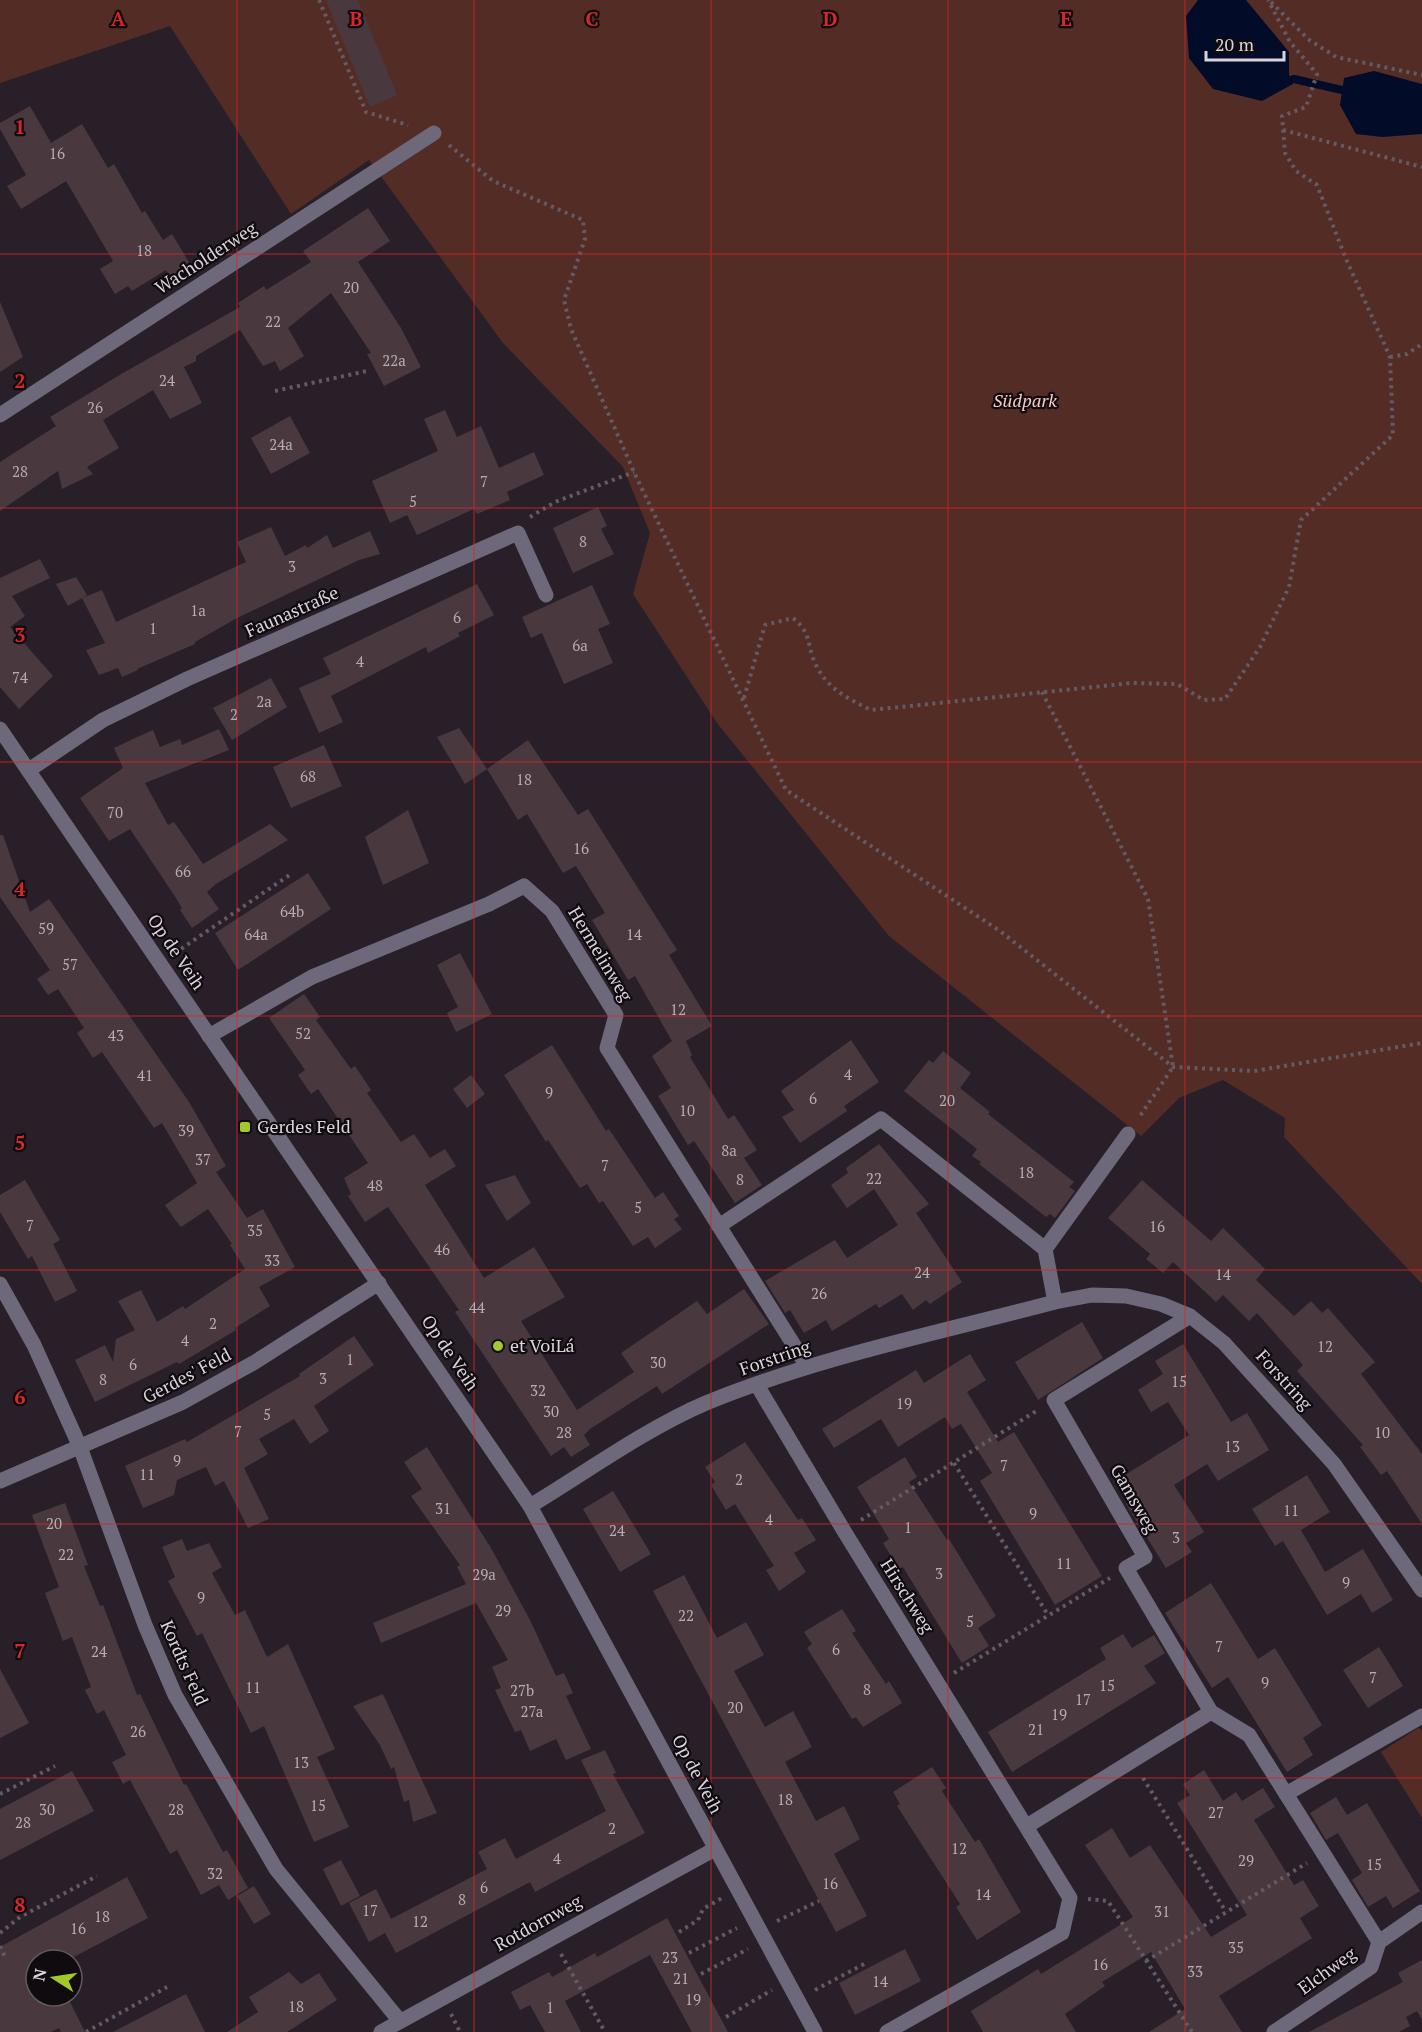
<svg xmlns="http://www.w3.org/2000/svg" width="1422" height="2032" viewBox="0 0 1422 2032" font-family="'PT Serif',serif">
<rect width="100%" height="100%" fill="#291f29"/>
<g fill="#542c26">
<polygon points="0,0 1422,0 1422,1284 1284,1137 1285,1118 1223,1080 1179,1098 1141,1136 889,936 717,723 633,594 650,533 623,467 503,343 369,160 291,214 170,26 0,83"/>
<polygon points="1418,1728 1422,1730 1422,1818 1381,1752"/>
</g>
<g fill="#020b27">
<polygon points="1198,0 1246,0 1289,52 1289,75 1294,79 1293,84 1262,101 1213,89 1189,58 1186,16"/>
<polygon points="1374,71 1422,84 1422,134 1382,137 1356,134 1340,105 1344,78"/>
</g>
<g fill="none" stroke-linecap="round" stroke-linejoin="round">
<polyline stroke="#020b27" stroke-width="8" points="1294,79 1342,90"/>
</g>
<g fill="#49393e">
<polygon points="326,0 358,0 397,95 370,107"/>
<polygon points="30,106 51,143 82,124 108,168 114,164 142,213 145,211 163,240 172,234 190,264 170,277 166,270 132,291 128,286 115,294 100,269 113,261 66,181 21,209 7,186 26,175 0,129 0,123"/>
<polygon points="368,208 390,241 358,262 401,328 421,367 384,386 367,354 371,353 331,293 288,328 304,356 280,371 275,361 263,366 240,330 196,356 196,361 184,367 202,403 170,419 153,390 103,420 119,448 87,467 93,474 62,489 58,471 0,511 0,462 56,426 50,417 123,373 240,307 238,303 264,286 266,290 311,262 303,251"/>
<polygon points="0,302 23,357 0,372"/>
<polygon points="445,410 457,437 481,426 499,468 534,452 544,475 507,492 510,500 477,514 474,509 417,535 407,515 390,523 372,481 438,451 424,419"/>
<polygon points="290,416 310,453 271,474 251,438"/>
<polygon points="598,507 607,526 601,529 614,554 573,573 553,528"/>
<polygon points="271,527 285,556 306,545 307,548 327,535 333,548 370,531 380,554 359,560 237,618 195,642 195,644 137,669 134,662 138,670 122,677 118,668 99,675 86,650 105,643 82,598 68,606 56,584 76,577 87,595 82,598 102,590 116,622 246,562 237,542"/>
<polygon points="40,559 50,578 12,596 25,616 10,627 53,676 19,709 0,687 0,578"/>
<polygon points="477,584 494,615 458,633 460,636 428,653 426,647 331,696 343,722 319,733 299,688 331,674 323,658"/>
<polygon points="592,585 610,624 598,629 613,663 564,684 542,633 531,638 522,617"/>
<polygon points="271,678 287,707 232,740 213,708"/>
<polygon points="459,728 487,769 465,784 437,737"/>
<polygon points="219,729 229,750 145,783 168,825 174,822 203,864 270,824 288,840 216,884 207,892 219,909 192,928 180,910 182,908 174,895 130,829 109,841 80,798 123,768 114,748 133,739 153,730 160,747 180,739 182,745"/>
<polygon points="528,740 578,815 588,809 677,950 669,955 712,1026 686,1041 692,1055 690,1057 728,1119 734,1115 757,1150 744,1158 762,1185 735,1203 694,1141 688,1145 658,1096 671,1088 652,1056 672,1041 635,976 628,980 592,920 605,913 576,866 563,873 527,814 518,820 487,769"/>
<polygon points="324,745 342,786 291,808 273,767"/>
<polygon points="408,810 429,863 383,885 365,837"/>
<polygon points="0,835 3,835 30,912 49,899 189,1102 226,1166 216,1172 247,1218 263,1209 295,1267 259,1287 270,1306 235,1328 236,1330 179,1364 177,1362 95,1402 75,1360 105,1345 113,1362 116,1339 135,1330 118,1301 141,1290 157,1322 183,1306 185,1309 245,1269 230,1245 232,1244 208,1209 181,1227 176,1221 165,1205 197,1183 162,1123 154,1128 102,1052 93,1058 77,1033 84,1028 58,989 48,995 37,979 50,970 0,897"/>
<polygon points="308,873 331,909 238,970 215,933"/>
<polygon points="460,953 492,1014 456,1032 447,1013 458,1007 437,965"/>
<polygon points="304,994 320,1017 316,1020 351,1069 355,1066 371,1090 367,1093 401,1142 414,1134 430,1158 445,1149 456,1166 425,1185 484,1278 534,1247 565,1297 521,1321 577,1410 634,1372 621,1353 697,1301 707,1314 744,1289 769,1324 662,1394 657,1386 590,1429 584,1435 590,1445 571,1457 564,1447 551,1456 455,1312 459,1310 388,1207 365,1222 348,1196 351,1194 344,1178 368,1163 318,1089 311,1094 298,1075 305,1070 269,1018"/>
<polygon points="851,1040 879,1082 844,1106 847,1111 800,1143 782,1117 794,1110 781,1091"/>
<polygon points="552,1045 606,1131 609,1129 655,1198 663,1192 679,1216 674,1219 682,1229 655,1248 648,1237 633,1246 603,1201 599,1203 587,1184 580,1188 548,1140 546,1142 504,1075"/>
<polygon points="943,1051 971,1073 960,1088 990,1112 988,1114 1074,1182 1069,1187 1075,1191 1055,1218 1050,1214 1046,1217 979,1164 981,1162 972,1156 977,1149 904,1091 929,1060 933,1063"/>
<polygon points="471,1075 485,1094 467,1108 453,1089"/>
<polygon points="879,1144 929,1204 916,1213 962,1282 930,1304 926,1300 913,1310 902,1294 879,1308 876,1304 832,1331 826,1320 804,1333 790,1310 785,1313 765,1281 835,1240 847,1258 898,1225 874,1189 847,1208 831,1185 848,1173 846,1168"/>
<polygon points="515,1175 531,1203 507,1221 485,1185"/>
<polygon points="25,1180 60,1240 53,1244 77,1291 55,1302 32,1256 28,1259 0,1212 0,1195"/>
<polygon points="1142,1180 1211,1241 1223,1228 1265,1269 1256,1280 1294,1316 1311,1301 1322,1313 1328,1308 1375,1362 1361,1374 1422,1454 1422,1524 1387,1471 1381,1475 1360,1447 1363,1445 1297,1371 1303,1365 1257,1313 1249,1321 1223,1295 1216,1302 1173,1262 1163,1273 1146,1259 1150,1254 1108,1218"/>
<polygon points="1082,1322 1103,1358 1038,1400 1015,1362"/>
<polygon points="354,1336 374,1365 314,1406 329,1431 310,1444 294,1419 259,1439 268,1454 244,1468 269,1519 248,1528 224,1481 215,1486 206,1467 177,1480 174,1495 143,1508 125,1466 185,1439 187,1442 300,1376 299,1374"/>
<polygon points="1183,1344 1231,1422 1247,1413 1269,1450 1218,1481 1207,1464 1174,1485 1204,1532 1186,1543 1192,1552 1166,1568 1126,1504 1137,1496 1125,1475 1189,1435 1168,1402 1151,1412 1138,1390 1163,1374 1155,1361"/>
<polygon points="970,1354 986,1380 967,1392 998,1442 1014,1432 1102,1576 1055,1605 980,1481 992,1473 961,1424 952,1429 945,1417 898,1447 881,1419 834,1448 822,1429 916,1370 924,1383"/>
<polygon points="745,1442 798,1520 802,1518 816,1540 794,1553 806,1572 779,1591 766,1570 774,1566 735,1504 726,1510 711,1485 715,1482 705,1467"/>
<polygon points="427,1447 491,1548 530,1620 556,1676 564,1673 573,1693 566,1696 591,1749 566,1760 556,1739 530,1751 521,1730 515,1732 495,1690 501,1688 492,1667 508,1660 476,1603 381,1643 373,1623 466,1584 457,1567 460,1565 411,1496 422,1489 404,1462"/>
<polygon points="905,1457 917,1477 909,1482 947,1540 949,1539 996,1616 978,1628 989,1646 962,1663 903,1567 899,1569 883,1543 889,1539 857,1487"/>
<polygon points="1307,1475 1330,1512 1301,1530 1325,1572 1363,1549 1393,1600 1372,1613 1361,1594 1327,1615 1283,1541 1275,1546 1252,1509"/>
<polygon points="613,1491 651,1554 620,1572 583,1509"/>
<polygon points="65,1503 88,1565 84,1566 100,1606 103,1605 137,1695 140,1694 184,1785 186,1784 223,1852 227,1850 248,1888 228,1900 219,1885 201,1895 177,1850 170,1854 130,1780 123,1784 112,1762 126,1755 104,1710 97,1714 85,1690 91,1687 72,1637 63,1641 45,1593 59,1587 32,1515"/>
<polygon points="182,1539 187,1551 209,1543 222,1567 212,1573 235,1615 245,1610 267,1657 288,1644 335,1749 317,1757 349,1827 314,1842 264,1726 251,1733 202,1633 197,1636 168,1581 175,1577 162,1547"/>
<polygon points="684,1575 717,1638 746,1622 755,1638 764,1655 734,1671 765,1727 793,1711 812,1747 785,1762 816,1821 844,1806 860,1839 834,1854 867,1916 836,1932 653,1591"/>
<polygon points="1211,1583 1258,1659 1275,1648 1322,1725 1303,1738 1313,1755 1287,1772 1228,1677 1212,1688 1165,1613"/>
<polygon points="842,1609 856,1631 852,1633 886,1684 889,1681 902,1703 863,1727 856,1717 852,1719 807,1648 812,1644 804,1632"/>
<polygon points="1123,1634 1132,1648 1154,1635 1165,1653 1144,1666 1156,1683 1012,1772 988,1732 1106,1659 1100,1648"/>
<polygon points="1379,1647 1403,1686 1368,1708 1343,1670"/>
<polygon points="0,1669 29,1723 0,1738"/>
<polygon points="383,1694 437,1813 413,1822 409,1800 404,1802 394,1767 391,1769 380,1745 353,1706"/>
<polygon points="605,1750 616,1773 613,1774 645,1833 535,1892 530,1882 396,1953 385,1933 369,1942 349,1903 376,1889 391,1919 487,1869 478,1852 505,1838 516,1859 606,1811 581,1760"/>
<polygon points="932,1767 946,1788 942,1791 975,1842 979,1839 1021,1912 977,1940 956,1907 960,1904 897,1806 900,1804 893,1792"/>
<polygon points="1204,1770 1223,1801 1236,1792 1242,1801 1263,1788 1275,1807 1254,1820 1294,1885 1303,1880 1319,1906 1300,1918 1312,1938 1219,1996 1242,2032 1149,2032 1185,2009 1151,1952 1102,1982 1105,1986 1065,2014 1076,2032 983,2032 971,2011 1038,1969 1041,1974 1133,1917 1085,1845 1112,1828 1130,1858 1150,1845 1211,1937 1247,1915 1177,1803 1190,1795 1183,1784"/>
<polygon points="72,1771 94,1811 0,1860 0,1809"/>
<polygon points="1336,1797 1347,1815 1367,1803 1420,1891 1393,1908 1386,1896 1368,1907 1352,1880 1362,1873 1338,1833 1326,1840 1310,1813"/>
<polygon points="341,1860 360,1896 341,1906 323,1869"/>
<polygon points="127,1877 148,1918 68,1960 36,1960 36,1996 67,1996 85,2032 61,2032 59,2028 51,2032 0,2032 0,1947"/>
<polygon points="254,1886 271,1914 254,1924 237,1896"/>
<polygon points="667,1918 728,2032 692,2032 650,1955 565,2001 581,2032 545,2032 530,2005 520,2010 511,1992 549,1972 552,1977 595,1953 597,1957"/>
<polygon points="905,1949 921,1981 855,2015 839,1983"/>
<polygon points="1422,1960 1422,2020 1417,2011 1406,2017 1410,2026 1399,2032 1309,2032 1403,1982 1398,1973"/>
<polygon points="289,1972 301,1984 319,1973 337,2000 287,2032 227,2032 258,2012 249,1997"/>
<polygon points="186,1994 205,2032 113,2032 161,2007"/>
</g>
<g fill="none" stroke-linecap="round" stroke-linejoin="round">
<g stroke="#635a63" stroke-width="4" stroke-dasharray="3 4.5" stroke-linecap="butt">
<polyline points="319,0 366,112 408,125"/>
<polyline points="1271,2 1308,39 1336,57 1422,75"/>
<polyline points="1283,130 1422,167"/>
<polyline points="449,145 493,181 583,220 585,239 564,300 571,329 634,472 786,790 1000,931 1173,1067 1254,1071 1422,1043"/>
<polyline points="1390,357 1407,354 1422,344"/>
<polyline points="275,391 367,371"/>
<polyline points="530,517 555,502 634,472"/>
<polyline points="1042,692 1148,899 1173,1067 1138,1119"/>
<path d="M744,698L765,625L793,618C809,631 807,640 813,658C823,686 846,698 871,710L1132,683L1177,684L1204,700L1225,699L1260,647L1289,587L1301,520L1393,435L1390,357L1346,259L1317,185L1296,171L1285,153L1282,116L1306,107L1317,74L1290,42L1268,0"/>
<polyline points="175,953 291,874"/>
<polyline points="954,1463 1048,1615"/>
<polyline points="861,1520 1038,1410"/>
<polyline points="954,1673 1110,1578"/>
<polyline points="1143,1778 1226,1912"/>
<polyline points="0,1794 55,1766"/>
<polyline points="1088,1899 1108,1901 1192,2032"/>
<polyline points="777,1921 819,1901"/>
<polyline points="679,1932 698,1920 703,1909 722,1898"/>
<polyline points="0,1933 20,1917 97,1876"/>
<polyline points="0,1946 5,1957"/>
<polyline points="689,1953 737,1928"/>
<polyline points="561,1954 605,2032"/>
<polyline points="1146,1961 1307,1863"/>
<polyline points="701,1974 748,1949"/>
<polyline points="815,1990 868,1962"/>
<polyline points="451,2014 460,2032"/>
<polyline points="726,2017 772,1990"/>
<polyline points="86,2032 167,1987"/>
</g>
<g stroke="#6d697b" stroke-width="15">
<polyline points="0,415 434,133"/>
<polyline points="0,729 530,1506 815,2032"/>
<polyline points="29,770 103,720 187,679 518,533 546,595"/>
<polyline points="209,1036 312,977 489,904 524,886 552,911 616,1015 607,1048 807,1366"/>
<polyline points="719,1226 881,1119 1045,1249 1055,1302"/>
<polyline points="1045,1249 1128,1134"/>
<polyline points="0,1284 34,1345 80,1447 145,1625 175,1695 276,1869 399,2020"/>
<polyline points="1190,1316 1054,1400 1145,1557 1126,1568 1211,1712 1249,1735 1379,1942"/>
<polyline points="757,1385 844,1531 1070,1898 1062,1933 887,2032"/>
<polyline points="0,1481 183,1402 255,1362 379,1283"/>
<path d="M530,1506C585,1473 647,1428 706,1403C818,1357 938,1333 1055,1302L1092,1295L1126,1296L1161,1304L1190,1316L1224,1343L1334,1464L1422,1590"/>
<polyline points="1286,1794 1422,1716"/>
<polyline points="1027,1826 1211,1712"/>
<polyline points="381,2032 715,1849"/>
<polyline points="1274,2032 1371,1967 1379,1942 1422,1912"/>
</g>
</g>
<path fill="none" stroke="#d62828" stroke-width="1.5" stroke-opacity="0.55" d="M237,0V2032M474,0V2032M711,0V2032M948,0V2032M1185,0V2032M0,254H1422M0,508H1422M0,762H1422M0,1016H1422M0,1270H1422M0,1524H1422M0,1778H1422"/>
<g fill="#a2c929" stroke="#0f0b0f" stroke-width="2">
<rect x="239" y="1121" width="12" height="12" rx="3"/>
<circle cx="498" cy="1346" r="6"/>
</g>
<g text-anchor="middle" stroke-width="4.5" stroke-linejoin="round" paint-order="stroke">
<g font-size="15" fill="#b6acb3">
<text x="57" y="159">16</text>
<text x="144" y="256">18</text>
<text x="351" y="293">20</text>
<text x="273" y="327">22</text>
<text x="394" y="366">22a</text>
<text x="167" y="386">24</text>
<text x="95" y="413">26</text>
<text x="281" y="450">24a</text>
<text x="20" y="477">28</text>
<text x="484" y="487">7</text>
<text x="413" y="507">5</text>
<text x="583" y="547">8</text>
<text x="292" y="572">3</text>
<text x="198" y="616">1a</text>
<text x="457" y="623">6</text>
<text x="153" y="634">1</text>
<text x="580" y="651">6a</text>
<text x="360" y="667">4</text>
<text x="20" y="683">74</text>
<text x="264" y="707">2a</text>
<text x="234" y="720">2</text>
<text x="308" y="782">68</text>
<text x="524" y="785">18</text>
<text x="115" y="818">70</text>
<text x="581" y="854">16</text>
<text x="183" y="877">66</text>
<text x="292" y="917">64b</text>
<text x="46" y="934">59</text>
<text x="256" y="940">64a</text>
<text x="634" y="940">14</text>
<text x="70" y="970">57</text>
<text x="678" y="1015">12</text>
<text x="303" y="1039">52</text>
<text x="116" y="1041">43</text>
<text x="848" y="1080">4</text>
<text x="145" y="1081">41</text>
<text x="549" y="1098">9</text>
<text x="813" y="1104">6</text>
<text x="947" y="1106">20</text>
<text x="687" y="1116">10</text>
<text x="186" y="1136">39</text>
<text x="729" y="1156">8a</text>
<text x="203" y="1165">37</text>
<text x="605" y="1171">7</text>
<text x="1026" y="1178">18</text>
<text x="874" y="1184">22</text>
<text x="740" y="1185">8</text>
<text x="375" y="1191">48</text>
<text x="638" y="1213">5</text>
<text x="30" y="1231">7</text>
<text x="1157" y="1232">16</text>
<text x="255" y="1236">35</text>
<text x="442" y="1255">46</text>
<text x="272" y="1266">33</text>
<text x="922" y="1278">24</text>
<text x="1223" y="1280">14</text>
<text x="819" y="1299">26</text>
<text x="477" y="1313">44</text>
<text x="213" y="1329">2</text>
<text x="185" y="1346">4</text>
<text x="1325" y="1352">12</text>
<text x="350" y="1365">1</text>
<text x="658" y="1368">30</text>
<text x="133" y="1370">6</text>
<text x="323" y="1384">3</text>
<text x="103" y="1385">8</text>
<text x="1179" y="1387">15</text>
<text x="538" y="1396">32</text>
<text x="904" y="1409">19</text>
<text x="551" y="1417">30</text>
<text x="267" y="1420">5</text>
<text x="238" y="1437">7</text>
<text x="564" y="1438">28</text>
<text x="1382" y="1438">10</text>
<text x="1232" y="1452">13</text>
<text x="177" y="1466">9</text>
<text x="1004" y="1471">7</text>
<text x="147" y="1480">11</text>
<text x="739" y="1485">2</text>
<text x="443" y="1514">31</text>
<text x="1291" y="1516">11</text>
<text x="1033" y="1519">9</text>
<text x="769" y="1525">4</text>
<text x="54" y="1529">20</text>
<text x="908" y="1533">1</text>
<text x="617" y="1536">24</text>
<text x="1176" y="1543">3</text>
<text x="66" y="1560">22</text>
<text x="1064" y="1569">11</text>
<text x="939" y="1579">3</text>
<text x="484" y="1580">29a</text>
<text x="1346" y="1588">9</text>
<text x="201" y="1603">9</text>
<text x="503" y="1616">29</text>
<text x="686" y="1621">22</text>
<text x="970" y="1627">5</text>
<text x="1219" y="1652">7</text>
<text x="836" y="1655">6</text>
<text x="99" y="1657">24</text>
<text x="1373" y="1683">7</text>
<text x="1265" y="1688">9</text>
<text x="1107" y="1691">15</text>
<text x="253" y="1693">11</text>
<text x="867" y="1695">8</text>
<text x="522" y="1696">27b</text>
<text x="1083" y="1705">17</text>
<text x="735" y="1713">20</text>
<text x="532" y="1717">27a</text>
<text x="1059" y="1720">19</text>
<text x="1036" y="1735">21</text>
<text x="138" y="1737">26</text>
<text x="301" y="1768">13</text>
<text x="785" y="1805">18</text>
<text x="318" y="1811">15</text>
<text x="47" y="1815">30</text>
<text x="176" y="1815">28</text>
<text x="1216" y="1818">27</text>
<text x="23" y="1828">28</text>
<text x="612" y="1834">2</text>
<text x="959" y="1854">12</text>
<text x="557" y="1864">4</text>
<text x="1246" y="1866">29</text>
<text x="1374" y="1870">15</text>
<text x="215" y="1879">32</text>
<text x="830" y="1889">16</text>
<text x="484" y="1893">6</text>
<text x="983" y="1900">14</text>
<text x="462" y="1905">8</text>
<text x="370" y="1916">17</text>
<text x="1162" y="1917">31</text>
<text x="102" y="1922">18</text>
<text x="420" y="1927">12</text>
<text x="78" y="1934">16</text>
<text x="1236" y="1953">35</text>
<text x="670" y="1963">23</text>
<text x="1100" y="1970">16</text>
<text x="1195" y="1977">33</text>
<text x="681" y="1984">21</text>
<text x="880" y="1987">14</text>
<text x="693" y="2005">19</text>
<text x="296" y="2012">18</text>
<text x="550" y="2013">1</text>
</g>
<g font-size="18" fill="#dad3da" stroke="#0f0b0f">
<text transform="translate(206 258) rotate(-33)" y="6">Wacholderweg</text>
<text transform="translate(292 612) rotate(-24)" y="6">Faunastraße</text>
<text transform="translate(176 952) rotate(56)" y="6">Op de Veih</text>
<text transform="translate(600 954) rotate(59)" y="6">Hermelinweg</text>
<text transform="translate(450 1353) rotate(56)" y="6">Op de Veih</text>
<text transform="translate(775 1358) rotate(-19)" y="6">Forstring</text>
<text transform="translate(187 1376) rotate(-28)" y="6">Gerdes' Feld</text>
<text transform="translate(1284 1380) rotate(48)" y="6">Forstring</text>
<text transform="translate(1134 1499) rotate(60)" y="6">Gamsweg</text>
<text transform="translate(907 1596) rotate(58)" y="6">Hirschweg</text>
<text transform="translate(184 1663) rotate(66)" y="6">Kordts Feld</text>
<text transform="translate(697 1774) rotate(62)" y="6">Op de Veih</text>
<text transform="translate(538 1923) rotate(-29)" y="6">Rotdornweg</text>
<text transform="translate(1327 1971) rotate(-36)" y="6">Elchweg</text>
</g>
<g font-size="18" font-style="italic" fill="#f9cac3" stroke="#0f0b0f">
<text x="1025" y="407">Südpark</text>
</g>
<g font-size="18" fill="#dad3da" stroke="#0f0b0f" text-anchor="start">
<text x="257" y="1133">Gerdes Feld</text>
<text x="510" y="1352">et VoiLá</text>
</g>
</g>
<g font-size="20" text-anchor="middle" font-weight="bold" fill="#d62828" stroke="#0f0b0f" stroke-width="4.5" stroke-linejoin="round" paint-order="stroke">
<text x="118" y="26">A</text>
<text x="356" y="26">B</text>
<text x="592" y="26">C</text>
<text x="830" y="26">D</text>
<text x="1066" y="26">E</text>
<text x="20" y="134">1</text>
<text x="20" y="388">2</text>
<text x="20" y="642">3</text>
<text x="20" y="896">4</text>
<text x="20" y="1150">5</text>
<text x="20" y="1404">6</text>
<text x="20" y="1658">7</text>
<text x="20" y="1912">8</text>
</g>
<g transform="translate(54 1978) rotate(282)"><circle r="28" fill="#0f0b0f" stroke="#605b60" stroke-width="1.5"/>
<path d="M0-4.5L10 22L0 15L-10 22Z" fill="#a2c929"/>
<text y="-9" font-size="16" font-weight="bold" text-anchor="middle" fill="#dad3da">N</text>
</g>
<path d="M1206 51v9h78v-9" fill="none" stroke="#dad3da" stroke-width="3"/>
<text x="1215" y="51" font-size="18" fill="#dad3da" stroke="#0f0b0f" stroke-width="4.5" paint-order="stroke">20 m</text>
</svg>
